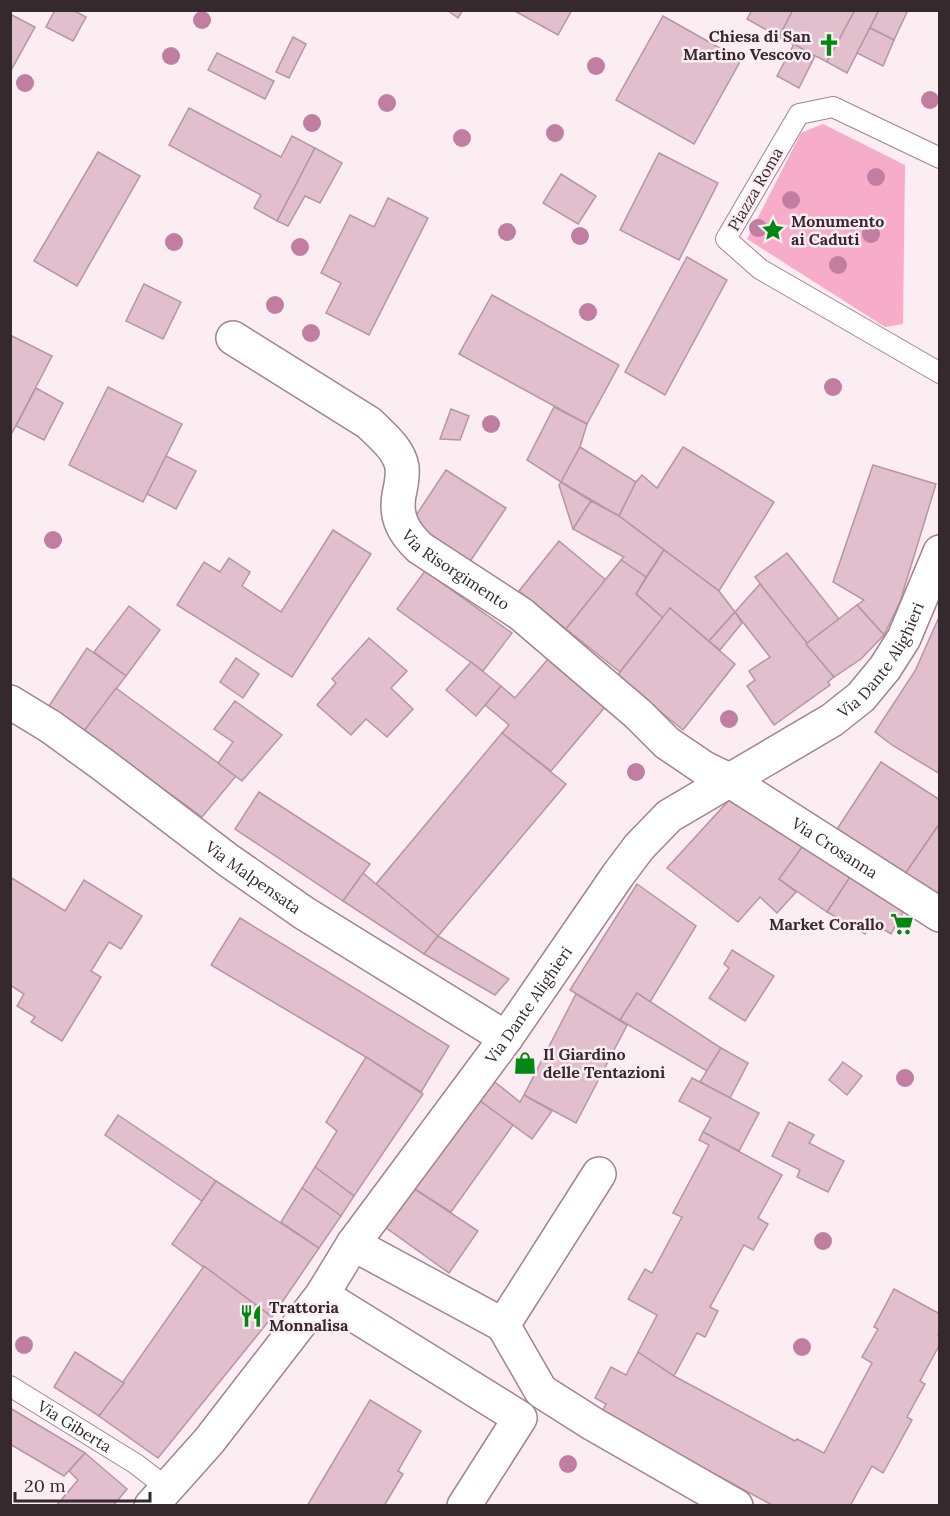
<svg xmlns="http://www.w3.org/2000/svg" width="950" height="1516" viewBox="0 0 950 1516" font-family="Lora,serif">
<rect width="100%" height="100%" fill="#fbedf2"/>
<polygon fill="#f7acca" points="823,124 905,165 903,324 885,327 747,239 801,133"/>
<g fill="#e1bfcc" stroke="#b696a2" stroke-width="1.5">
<polygon points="55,10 73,10 86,17 73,41 46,27"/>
<polygon points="447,10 463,10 458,18"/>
<polygon points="513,10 572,10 558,35"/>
<polygon points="752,10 793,10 779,37 747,19"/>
<polygon points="793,10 855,10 827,62 779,37"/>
<polygon points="855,10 879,10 847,73 827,62"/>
<polygon points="879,10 908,10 894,40 870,28"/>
<polygon points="10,14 35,27 10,72"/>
<polygon points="663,16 741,60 694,144 616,100"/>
<polygon points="870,28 894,40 883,66 857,53"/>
<polygon points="293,37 306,44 289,78 276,72"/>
<polygon points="794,44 815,56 799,88 777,76"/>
<polygon points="217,53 274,81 265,99 208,70"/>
<polygon points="189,108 281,157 292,136 315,148 277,221 254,208 261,195 169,145"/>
<polygon points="315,148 342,163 320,203 305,196 288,226 277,221"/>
<polygon points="98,152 140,176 77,286 34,261"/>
<polygon points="659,153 718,183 679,260 620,230"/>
<polygon points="561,174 596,196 578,224 543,203"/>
<polygon points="388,198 428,218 369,335 326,313 341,283 321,273 350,215 374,227"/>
<polygon points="687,257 727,280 665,395 625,372"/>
<polygon points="144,284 181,302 163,339 126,321"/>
<polygon points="492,295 619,365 587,424 459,354"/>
<polygon points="10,335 52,356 12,433 10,432"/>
<polygon points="108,387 182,424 143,502 69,465"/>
<polygon points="36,388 63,403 44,440 16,426"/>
<polygon points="554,407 587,424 580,447 561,482 527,460"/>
<polygon points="451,409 469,416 460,440 440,439"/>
<polygon points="580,447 636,482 619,516 561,482"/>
<polygon points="683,447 774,502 719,591 619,516 636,482 642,475 657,488"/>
<polygon points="166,456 196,471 176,509 147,494"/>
<polygon points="873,465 936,484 900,602 884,635 857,605 864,600 833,582"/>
<polygon points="446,470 506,508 469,563 409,526"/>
<polygon points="561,482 591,501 573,529 559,485"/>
<polygon points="591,501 619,516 664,550 646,577 621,560 624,557 573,529"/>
<polygon points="333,530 371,554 292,677 177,605 204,562 220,572 229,558 250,572 242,586 281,612"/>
<polygon points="559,541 606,580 566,629 519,591"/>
<polygon points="664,550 719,591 735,612 709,641 670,608 663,618 636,594"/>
<polygon points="787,553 839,619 806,644 755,577"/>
<polygon points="621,560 646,577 636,594 663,618 620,672 566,629"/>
<polygon points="425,571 512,633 483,671 397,609"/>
<polygon points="760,584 834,677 828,682 830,685 774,725 747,686 755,680 749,671 770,657 735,612"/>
<polygon points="857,605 884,635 861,659 834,677 806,644"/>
<polygon points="129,606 160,630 126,676 94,652"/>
<polygon points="670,608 735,664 683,730 617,676"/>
<polygon points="735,612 742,623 720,650 709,641"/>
<polygon points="940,615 940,774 892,745 875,732 915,671"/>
<polygon points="369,638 407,671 391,688 413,709 387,737 366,719 351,735 317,705 336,683 332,679"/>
<polygon points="87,648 126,676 84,731 47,709"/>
<polygon points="236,658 259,674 243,698 220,682"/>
<polygon points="548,659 605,707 551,771 502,733 509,725 485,705 501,686 515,698"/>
<polygon points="471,662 501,686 476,716 446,690"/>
<polygon points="116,688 236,776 202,817 84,731"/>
<polygon points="235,701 282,735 242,781 218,763 233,742 214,729"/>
<polygon points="502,733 566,784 438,936 376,884"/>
<polygon points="881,762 940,800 940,823 905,874 837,829"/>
<polygon points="259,792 370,864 343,901 235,829"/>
<polygon points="731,798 805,843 779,879 796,892 777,913 760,897 738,922 667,868"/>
<polygon points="940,823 940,897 905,874"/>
<polygon points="805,843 852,874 827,912 779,879"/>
<polygon points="363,873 438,936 424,954 343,901"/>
<polygon points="852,874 905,909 891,934 872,922 865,934 827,912"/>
<polygon points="10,877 65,911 84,880 142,916 121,949 109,942 91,971 101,977 62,1041 31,1022 35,1017 17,1006 24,994 10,985"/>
<polygon points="637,884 696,926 650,1002 637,993 620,1020 570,990"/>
<polygon points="240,918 449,1046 421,1092 366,1057 211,965"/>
<polygon points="438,936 509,979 495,995 424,954"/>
<polygon points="732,950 774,976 745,1021 709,998 729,968 724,964"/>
<polygon points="637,993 721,1048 707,1071 620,1020"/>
<polygon points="576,994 627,1025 576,1123 524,1095"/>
<polygon points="721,1048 748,1063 730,1098 700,1082"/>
<polygon points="366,1057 423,1094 354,1196 315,1167 337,1131 326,1122"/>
<polygon points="843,1062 862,1076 847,1095 829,1080"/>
<polygon points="692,1078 759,1113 739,1151 703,1132 711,1118 679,1101"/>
<polygon points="491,1079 520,1102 524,1095 552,1111 532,1139 476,1098"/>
<polygon points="476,1098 513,1125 451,1212 413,1188"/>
<polygon points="118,1115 216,1181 202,1201 105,1135"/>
<polygon points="789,1122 814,1135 809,1143 844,1161 828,1192 797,1177 800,1170 772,1156"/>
<polygon points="703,1132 782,1175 758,1218 768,1224 753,1250 744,1245 710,1307 718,1311 705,1337 697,1333 674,1376 638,1352 657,1315 628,1299 645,1269 652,1273 682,1217 673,1213 709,1145 699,1140"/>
<polygon points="315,1167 354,1196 341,1216 302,1188"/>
<polygon points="216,1181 319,1248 272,1317 172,1244"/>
<polygon points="302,1188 341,1216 319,1248 281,1222"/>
<polygon points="413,1188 478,1231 449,1273 385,1227"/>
<polygon points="204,1266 272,1317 158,1458 99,1416"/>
<polygon points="894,1289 940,1314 940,1332 938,1335 940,1336 940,1344 920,1381 925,1384 907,1417 912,1420 883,1473 872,1466 850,1506 774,1506 601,1413 606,1404 595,1398 611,1367 626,1375 638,1352 674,1376 795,1441 797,1439 824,1453 872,1363 862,1357 878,1329 874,1327"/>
<polygon points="75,1352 124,1383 99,1416 54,1387"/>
<polygon points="370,1400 421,1431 398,1471 403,1474 384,1506 307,1506"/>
<polygon points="10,1408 85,1453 64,1476 10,1444"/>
<polygon points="85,1453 127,1489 113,1506 56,1506 78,1480 69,1471"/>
</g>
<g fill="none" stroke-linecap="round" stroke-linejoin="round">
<g stroke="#a2838f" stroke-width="22">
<g id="lane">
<polyline points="940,158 833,107 799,114 726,239 760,269 940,373"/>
<path id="s1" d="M10,1386L136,1464L167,1488"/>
</g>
</g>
<g stroke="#a2838f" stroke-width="36">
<g id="street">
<path id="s2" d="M233,338L369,423C381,435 399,449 402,467C403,476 401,486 399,495C395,518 404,533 420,548L521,614L638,714L667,743L704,768L729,780L940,915"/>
<path id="s3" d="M10,702L51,727L102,764L228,860L304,913L506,1038"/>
<polyline points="353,1244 503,1325 599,1174"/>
<polyline points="322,1295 520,1418 464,1506"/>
<polyline points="503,1325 541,1391 593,1424 736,1506"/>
<path id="s4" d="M151,1506L209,1441L322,1295L353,1244L506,1038L618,875L639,847L669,816L832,720L861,697L885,668L904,638L940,552"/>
</g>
</g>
<use href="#lane" stroke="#fff" stroke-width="20"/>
<use href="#street" stroke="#fff" stroke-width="33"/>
</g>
<g fill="#c17ea0">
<circle cx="202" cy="20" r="9"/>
<circle cx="171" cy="56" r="9"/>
<circle cx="596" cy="66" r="9"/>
<circle cx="25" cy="83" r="9"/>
<circle cx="930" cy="100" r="9"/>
<circle cx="387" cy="103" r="9"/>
<circle cx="312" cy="123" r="9"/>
<circle cx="555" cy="133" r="9"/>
<circle cx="462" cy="138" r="9"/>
<circle cx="876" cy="177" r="9"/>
<circle cx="791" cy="200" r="9"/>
<circle cx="758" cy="228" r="9"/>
<circle cx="507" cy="232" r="9"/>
<circle cx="871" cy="234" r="9"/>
<circle cx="580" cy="236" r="9"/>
<circle cx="174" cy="242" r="9"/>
<circle cx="300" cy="247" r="9"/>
<circle cx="838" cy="265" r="9"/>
<circle cx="275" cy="305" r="9"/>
<circle cx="588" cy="312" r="9"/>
<circle cx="311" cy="333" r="9"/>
<circle cx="833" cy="387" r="9"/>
<circle cx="491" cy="424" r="9"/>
<circle cx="53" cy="540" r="9"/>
<circle cx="729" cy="719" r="9"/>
<circle cx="636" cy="772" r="9"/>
<circle cx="905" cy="1078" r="9"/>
<circle cx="823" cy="1241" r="9"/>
<circle cx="24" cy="1345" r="9"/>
<circle cx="802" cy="1347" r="9"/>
<circle cx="568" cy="1464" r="9"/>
</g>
<defs>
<g id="church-bare" transform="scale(1.8)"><path d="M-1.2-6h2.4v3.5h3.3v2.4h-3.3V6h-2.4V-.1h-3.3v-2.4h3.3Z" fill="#028810" stroke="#fbedf2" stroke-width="2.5" paint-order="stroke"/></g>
<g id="sight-bare" transform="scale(1.8)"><path d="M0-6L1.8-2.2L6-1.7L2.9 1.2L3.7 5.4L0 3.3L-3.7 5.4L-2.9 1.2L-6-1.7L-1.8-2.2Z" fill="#028810" stroke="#fbedf2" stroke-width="2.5" paint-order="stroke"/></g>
<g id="supermarket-bare" transform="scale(1.8)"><path d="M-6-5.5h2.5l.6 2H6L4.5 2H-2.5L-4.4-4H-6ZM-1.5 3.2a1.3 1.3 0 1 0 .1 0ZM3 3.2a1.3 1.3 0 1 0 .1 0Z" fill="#028810" stroke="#fbedf2" stroke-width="2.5" paint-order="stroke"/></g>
<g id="shop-bare" transform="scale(1.8)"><path d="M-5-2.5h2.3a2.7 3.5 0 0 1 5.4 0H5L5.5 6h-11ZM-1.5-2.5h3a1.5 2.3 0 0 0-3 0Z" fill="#028810" stroke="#fbedf2" stroke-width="2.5" paint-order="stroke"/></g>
<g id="restaurant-bare" transform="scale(1.8)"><path d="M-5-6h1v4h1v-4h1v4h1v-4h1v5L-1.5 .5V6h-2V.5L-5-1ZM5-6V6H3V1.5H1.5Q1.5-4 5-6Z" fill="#028810" stroke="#fbedf2" stroke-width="2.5" paint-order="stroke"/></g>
</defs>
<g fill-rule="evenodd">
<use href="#church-bare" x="829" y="45"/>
<use href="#sight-bare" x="773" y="230"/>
<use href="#supermarket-bare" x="902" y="924"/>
<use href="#shop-bare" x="525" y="1063"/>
<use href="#restaurant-bare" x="251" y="1316"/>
</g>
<g text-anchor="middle" stroke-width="5" stroke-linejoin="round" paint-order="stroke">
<g font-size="16" font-weight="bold" fill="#36292e" stroke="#fbedf2" text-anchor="start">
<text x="811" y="42" text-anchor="end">Chiesa di San<tspan x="811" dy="18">Martino Vescovo</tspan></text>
<text x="791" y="227">Monumento<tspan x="791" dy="18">ai Caduti</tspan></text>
<text x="884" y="930" text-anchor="end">Market Corallo</text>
<text x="543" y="1060">Il Giardino<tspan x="543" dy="18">delle Tentazioni</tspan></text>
<text x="269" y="1313">Trattoria<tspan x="269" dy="18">Monnalisa</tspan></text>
</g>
<g font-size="16" fill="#36292e" stroke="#fbedf2">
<text transform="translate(755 189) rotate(-60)" y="6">Piazza Roma</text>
<text dy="6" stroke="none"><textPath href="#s2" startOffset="346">Via Risorgimento</textPath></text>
<text dy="6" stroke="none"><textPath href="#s4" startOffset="1132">Via Dante Alighieri</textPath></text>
<text dy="6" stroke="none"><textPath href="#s2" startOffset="818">Via Crosanna</textPath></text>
<text dy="6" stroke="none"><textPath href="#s3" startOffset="300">Via Malpensata</textPath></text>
<text dy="6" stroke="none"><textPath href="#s4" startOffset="628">Via Dante Alighieri</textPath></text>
<text dy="6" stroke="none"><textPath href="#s1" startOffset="76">Via Giberta</textPath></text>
</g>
</g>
<rect width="950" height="1516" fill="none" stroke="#36292e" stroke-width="24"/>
<path d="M15 1492v9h135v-9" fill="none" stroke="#36292e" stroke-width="3"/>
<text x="24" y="1492" font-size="18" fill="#36292e" stroke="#fbedf2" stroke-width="4.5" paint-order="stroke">20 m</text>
</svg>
